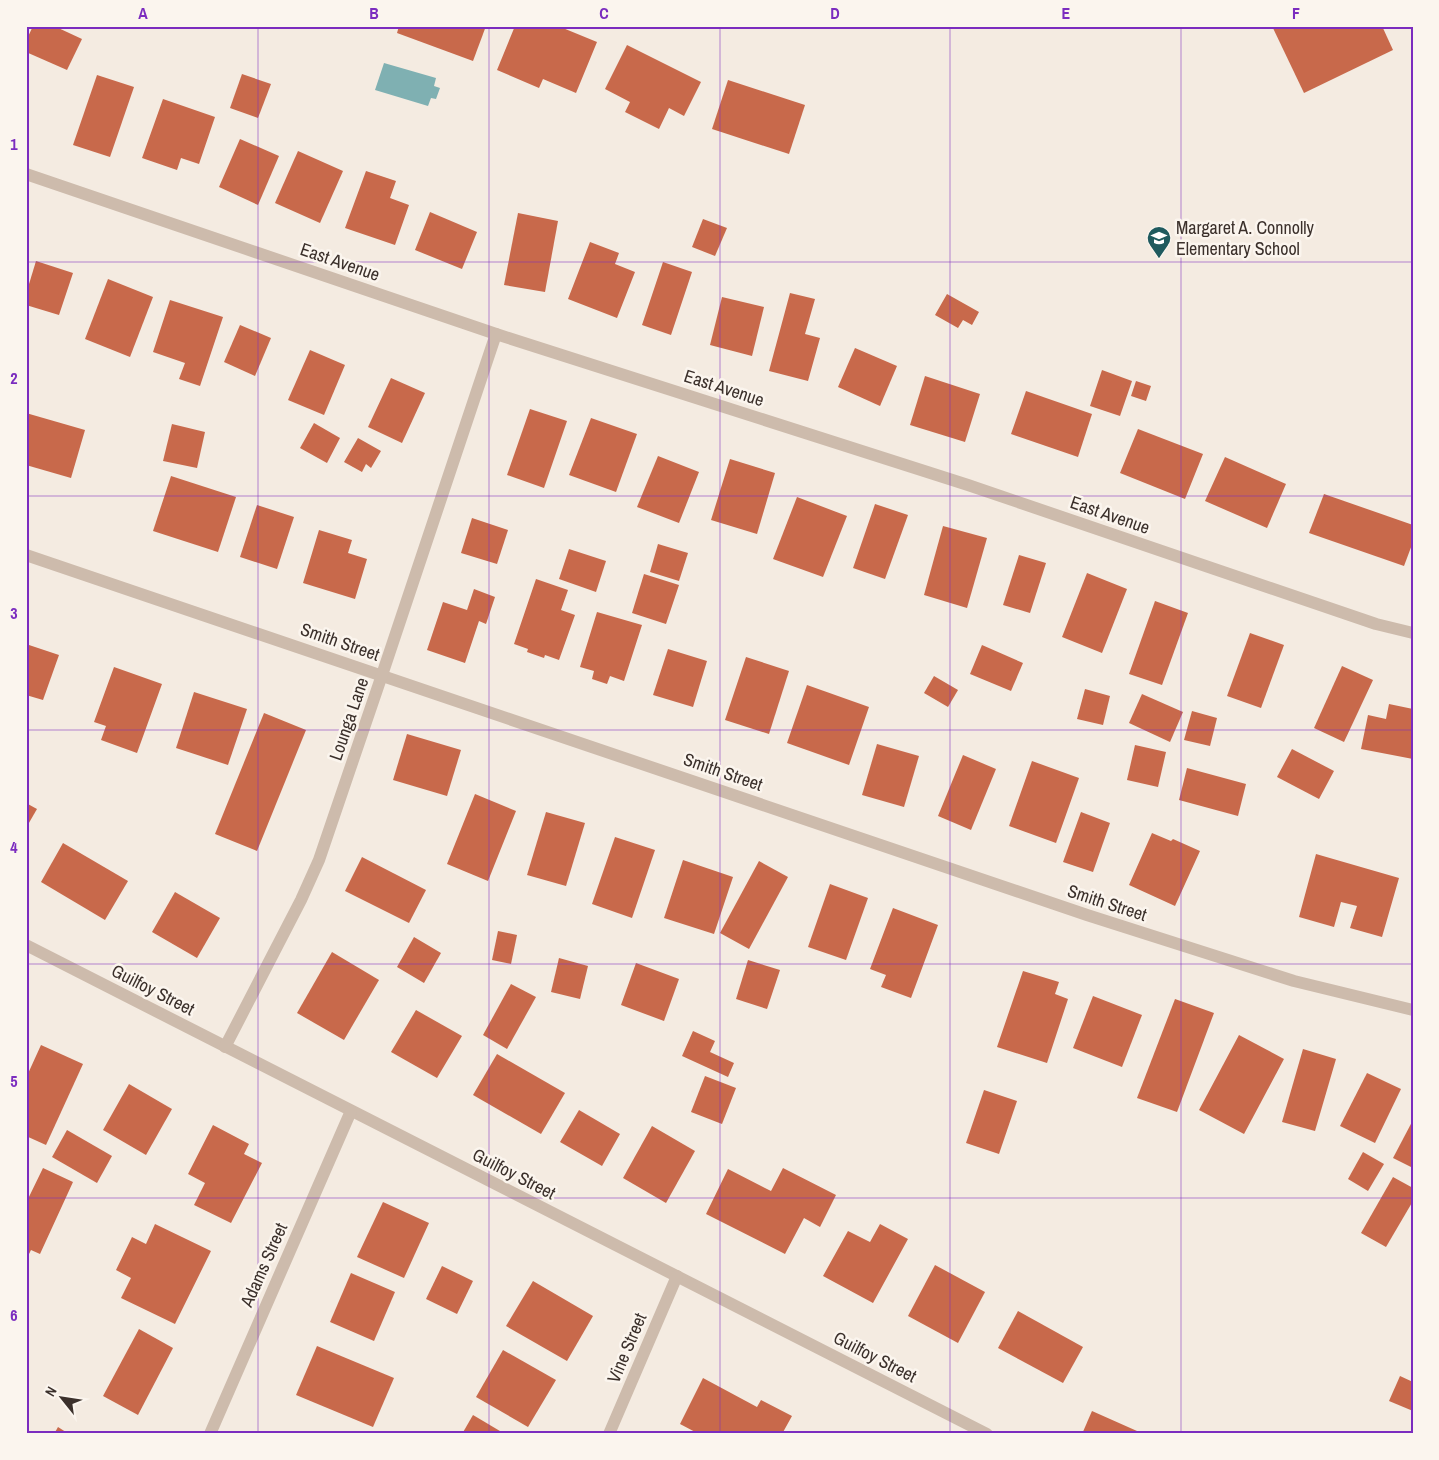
<svg xmlns="http://www.w3.org/2000/svg" width="1439" height="1460" viewBox="0 0 1439 1460" font-family="'Archivo Narrow',sans-serif">
<rect width="100%" height="100%" fill="#f4ebe1"/>
<polygon fill="#7fb0b2" points="384,63 436,78 434,86 440,88 436,99 431,98 428,106 375,90"/>
<g fill="#c8694b">
<polygon points="33,26 54,26 82,39 67,70 26,52 26,41"/>
<polygon points="399,26 486,26 473,61 397,33"/>
<polygon points="515,26 558,26 597,42 576,93 543,79 539,88 497,70"/>
<polygon points="1272,26 1382,26 1393,50 1304,93"/>
<polygon points="627,45 701,82 684,116 669,108 659,129 625,112 630,102 605,89"/>
<polygon points="242,74 271,84 258,118 230,108"/>
<polygon points="97,75 134,87 110,157 73,145"/>
<polygon points="728,80 805,105 789,154 712,129"/>
<polygon points="163,99 215,117 199,164 181,158 177,170 142,158"/>
<polygon points="240,139 279,156 258,205 219,187"/>
<polygon points="298,151 343,171 320,223 275,203"/>
<polygon points="366,171 396,181 390,198 409,205 395,245 345,228"/>
<polygon points="430,212 477,232 462,269 415,250"/>
<polygon points="518,213 558,221 545,292 504,285"/>
<polygon points="703,219 727,228 715,256 692,247"/>
<polygon points="590,242 619,253 615,264 635,272 617,318 568,299"/>
<polygon points="36,261 73,273 59,315 26,305 26,294"/>
<polygon points="663,262 692,272 671,335 642,325"/>
<polygon points="108,279 153,297 130,357 85,339"/>
<polygon points="790,293 815,299 805,334 820,338 808,381 769,371"/>
<polygon points="947,294 979,312 972,325 963,320 958,328 935,315"/>
<polygon points="722,297 764,307 752,356 710,345"/>
<polygon points="170,300 223,317 200,386 179,379 185,363 153,352"/>
<polygon points="240,325 271,338 255,376 224,362"/>
<polygon points="855,348 897,366 880,406 838,387"/>
<polygon points="310,350 345,365 324,415 288,400"/>
<polygon points="1102,370 1132,381 1120,416 1090,406"/>
<polygon points="925,376 980,394 965,442 910,425"/>
<polygon points="391,378 425,393 402,443 368,427"/>
<polygon points="1136,381 1151,386 1146,401 1131,396"/>
<polygon points="1026,391 1092,414 1078,457 1011,434"/>
<polygon points="530,409 567,421 544,488 507,475"/>
<polygon points="26,413 85,430 71,478 26,465"/>
<polygon points="591,418 637,434 616,492 569,475"/>
<polygon points="314,423 340,438 327,463 300,448"/>
<polygon points="172,424 205,432 197,468 163,461"/>
<polygon points="1138,429 1203,454 1185,499 1120,473"/>
<polygon points="358,438 381,451 371,468 366,464 362,472 344,462"/>
<polygon points="658,456 699,472 679,523 637,507"/>
<polygon points="1225,457 1286,484 1267,528 1205,501"/>
<polygon points="730,459 775,473 757,534 711,520"/>
<polygon points="171,476 236,497 218,552 153,531"/>
<polygon points="1324,494 1413,525 1413,542 1404,566 1309,533"/>
<polygon points="797,497 847,516 823,577 773,559"/>
<polygon points="875,504 908,515 885,579 853,568"/>
<polygon points="257,505 294,517 277,569 240,557"/>
<polygon points="472,518 508,530 497,564 461,553"/>
<polygon points="943,526 987,538 967,608 924,595"/>
<polygon points="319,530 352,540 348,553 367,559 355,599 303,583"/>
<polygon points="658,544 688,553 679,581 650,572"/>
<polygon points="569,549 606,561 596,592 559,579"/>
<polygon points="1019,555 1046,563 1030,613 1003,605"/>
<polygon points="1087,573 1127,589 1102,653 1062,637"/>
<polygon points="644,574 679,585 666,624 632,613"/>
<polygon points="536,579 568,590 561,610 575,615 559,660 545,655 544,658 527,652 528,649 514,644"/>
<polygon points="474,589 495,597 486,624 479,621 465,663 427,650 443,602 467,610"/>
<polygon points="1155,601 1188,613 1162,685 1129,674"/>
<polygon points="597,612 642,625 624,681 610,676 607,684 592,679 594,671 580,667"/>
<polygon points="1250,633 1284,645 1261,708 1227,696"/>
<polygon points="26,644 59,655 43,700 26,695"/>
<polygon points="982,645 1023,663 1011,691 970,674"/>
<polygon points="668,649 707,661 693,707 653,695"/>
<polygon points="746,657 789,671 769,734 725,720"/>
<polygon points="1342,666 1373,680 1344,742 1314,728"/>
<polygon points="114,667 162,684 137,753 101,740 106,726 94,722"/>
<polygon points="934,676 958,690 948,707 924,693"/>
<polygon points="807,685 869,707 849,765 787,743"/>
<polygon points="1085,689 1110,696 1103,725 1077,719"/>
<polygon points="194,692 247,709 228,765 176,748"/>
<polygon points="1142,694 1183,712 1170,742 1129,723"/>
<polygon points="1389,704 1413,709 1413,759 1361,749 1368,715 1386,719"/>
<polygon points="1192,711 1217,718 1210,746 1184,740"/>
<polygon points="264,713 306,730 257,851 215,834"/>
<polygon points="407,734 461,750 447,796 393,780"/>
<polygon points="877,744 919,756 904,807 862,795"/>
<polygon points="1135,745 1166,752 1158,787 1127,780"/>
<polygon points="1292,749 1334,771 1319,799 1277,777"/>
<polygon points="963,755 996,769 971,830 938,816"/>
<polygon points="1032,761 1079,778 1056,843 1009,826"/>
<polygon points="1187,768 1246,784 1238,816 1179,800"/>
<polygon points="475,794 516,811 488,881 447,864"/>
<polygon points="26,803 37,809 26,828"/>
<polygon points="546,812 585,823 566,886 527,875"/>
<polygon points="1081,812 1110,823 1093,872 1063,862"/>
<polygon points="1152,833 1171,841 1173,839 1200,851 1175,906 1129,885"/>
<polygon points="615,837 655,850 632,918 592,904"/>
<polygon points="63,843 128,881 105,920 41,882"/>
<polygon points="1316,854 1399,878 1382,937 1350,928 1357,906 1341,902 1334,927 1299,917"/>
<polygon points="362,857 426,890 409,923 345,891"/>
<polygon points="683,860 733,877 714,934 664,918"/>
<polygon points="759,861 788,877 749,949 720,933"/>
<polygon points="830,884 868,898 846,960 808,947"/>
<polygon points="175,892 220,918 197,958 152,932"/>
<polygon points="893,908 938,925 911,998 881,987 886,975 870,969"/>
<polygon points="498,931 517,935 511,964 492,960"/>
<polygon points="414,937 441,953 424,983 397,967"/>
<polygon points="332,952 379,980 344,1040 297,1013"/>
<polygon points="559,958 588,966 580,999 551,992"/>
<polygon points="748,960 780,970 767,1009 736,999"/>
<polygon points="636,963 679,979 664,1021 621,1005"/>
<polygon points="1023,971 1059,982 1055,994 1068,999 1047,1063 997,1047"/>
<polygon points="511,984 536,997 507,1049 483,1035"/>
<polygon points="1093,996 1142,1015 1122,1067 1073,1048"/>
<polygon points="1175,999 1214,1013 1177,1112 1137,1098"/>
<polygon points="416,1010 462,1036 437,1078 391,1052"/>
<polygon points="693,1031 715,1041 710,1052 734,1063 728,1077 682,1056"/>
<polygon points="1239,1035 1284,1059 1244,1134 1199,1110"/>
<polygon points="41,1045 83,1064 46,1145 26,1136 26,1078"/>
<polygon points="1303,1049 1336,1059 1315,1131 1282,1122"/>
<polygon points="497,1054 565,1093 541,1134 473,1095"/>
<polygon points="1367,1073 1401,1089 1375,1143 1340,1126"/>
<polygon points="705,1076 736,1088 722,1124 691,1112"/>
<polygon points="129,1084 172,1109 146,1155 103,1130"/>
<polygon points="984,1090 1017,1101 999,1154 966,1143"/>
<polygon points="579,1110 620,1134 602,1166 560,1142"/>
<polygon points="1413,1120 1413,1168 1393,1158"/>
<polygon points="213,1125 249,1144 244,1154 262,1163 231,1223 194,1205 205,1183 188,1174"/>
<polygon points="652,1126 695,1151 666,1203 623,1178"/>
<polygon points="67,1130 112,1156 97,1183 52,1157"/>
<polygon points="1363,1152 1384,1164 1368,1191 1348,1179"/>
<polygon points="43,1168 73,1182 40,1254 31,1250 26,1260 26,1203"/>
<polygon points="783,1168 836,1195 820,1227 804,1218 785,1254 706,1214 728,1169 771,1191"/>
<polygon points="1393,1177 1413,1188 1413,1201 1386,1247 1361,1233"/>
<polygon points="383,1202 429,1223 404,1278 357,1257"/>
<polygon points="155,1224 211,1251 175,1324 121,1298 131,1278 116,1270 132,1237 146,1244"/>
<polygon points="880,1224 908,1239 873,1303 823,1276 848,1231 870,1242"/>
<polygon points="935,1265 985,1292 958,1343 908,1316"/>
<polygon points="442,1266 473,1281 457,1314 426,1299"/>
<polygon points="351,1273 395,1292 374,1341 330,1322"/>
<polygon points="533,1281 593,1316 567,1361 506,1326"/>
<polygon points="1018,1311 1083,1347 1063,1383 998,1348"/>
<polygon points="139,1329 173,1348 138,1415 103,1396"/>
<polygon points="317,1346 394,1378 373,1427 296,1395"/>
<polygon points="503,1350 556,1380 528,1427 476,1397"/>
<polygon points="1400,1376 1413,1382 1413,1411 1389,1401"/>
<polygon points="703,1378 757,1407 761,1400 792,1416 782,1434 699,1434 680,1424"/>
<polygon points="1092,1411 1137,1431 1136,1434 1082,1434"/>
<polygon points="473,1415 505,1434 462,1434"/>
<polygon points="58,1427 69,1434 54,1434"/>
</g>
<g fill="none" stroke-linecap="round" stroke-linejoin="round">
<g stroke="#cdbbac" stroke-width="12">
<polyline points="26,174 496,334 968,485 1376,624 1413,633"/>
<polyline points="26,555 1087,915 1294,981 1413,1010"/>
<polyline points="26,945 987,1434"/>
<polyline points="225,1047 301,900 319,860 382,675 496,334"/>
<polyline points="210,1434 351,1111"/>
<polyline points="609,1434 677,1276"/>
</g>
</g>
<path fill="none" stroke="#7b2cbf" stroke-width="1" stroke-opacity="0.55" d="M258,26V1434M489,26V1434M720,26V1434M950,26V1434M1181,26V1434M26,262H1413M26,496H1413M26,730H1413M26,964H1413M26,1198H1413"/>
<defs>
<g id="school-pin" transform="scale(1.25)"><path d="M0 17L-7.5 6A9.5 9.5 0 1 1 7.5 6Z" fill="#1f5a5e" stroke="#fbf5ee"/><path d="M0-5L7-2L0 1L-7-2ZM-4 1L0 2.5L4 1V4Q0 6-4 4Z" fill="#fff"/></g>
</defs>
<g fill-rule="evenodd">
<use href="#school-pin" x="1159" y="238"/>
</g>
<g text-anchor="middle" stroke-width="5" stroke-linejoin="round" paint-order="stroke">
<g font-size="18" fill="#3b302b" stroke="#fbf5ee" text-anchor="start">
<text x="1176" y="234">Margaret A. Connolly<tspan x="1176" dy="21">Elementary School</tspan></text>
</g>
<g font-size="18" fill="#3b302b" stroke="#fbf5ee">
<text transform="translate(340 262) rotate(19)" y="6">East Avenue</text>
<text transform="translate(724 388) rotate(18)" y="6">East Avenue</text>
<text transform="translate(1110 515) rotate(19)" y="6">East Avenue</text>
<text transform="translate(340 642) rotate(19)" y="6">Smith Street</text>
<text transform="translate(349 719) rotate(-71)" y="6">Lounga Lane</text>
<text transform="translate(723 772) rotate(19)" y="6">Smith Street</text>
<text transform="translate(1107 903) rotate(18)" y="6">Smith Street</text>
<text transform="translate(153 990) rotate(27)" y="6">Guilfoy Street</text>
<text transform="translate(514 1174) rotate(27)" y="6">Guilfoy Street</text>
<text transform="translate(264 1265) rotate(-66)" y="6">Adams Street</text>
<text transform="translate(627 1348) rotate(-67)" y="6">Vine Street</text>
<text transform="translate(875 1357) rotate(27)" y="6">Guilfoy Street</text>
</g>
</g>
<rect width="1439" height="1460" fill="none" stroke="#fbf5ee" stroke-width="55"/>
<g transform="translate(62 1398) rotate(300)" stroke="#fbf5ee" stroke-width="4" paint-order="stroke">
<path d="M0-4L9 19L0 12L-9 19Z" fill="#3b302b"/>
<text y="-8" font-size="14" font-weight="bold" text-anchor="middle" fill="#3b302b">N</text>
</g>
<rect x="28" y="28" width="1384" height="1404" fill="none" stroke="#7b2cbf" stroke-width="2"/>
<g font-size="16" text-anchor="middle" font-weight="bold" fill="#7b2cbf">
<text x="143" y="19">A</text>
<text x="374" y="19">B</text>
<text x="604" y="19">C</text>
<text x="835" y="19">D</text>
<text x="1066" y="19">E</text>
<text x="1296" y="19">F</text>
<text x="14" y="150">1</text>
<text x="14" y="384">2</text>
<text x="14" y="619">3</text>
<text x="14" y="853">4</text>
<text x="14" y="1087">5</text>
<text x="14" y="1321">6</text>
</g>
</svg>
